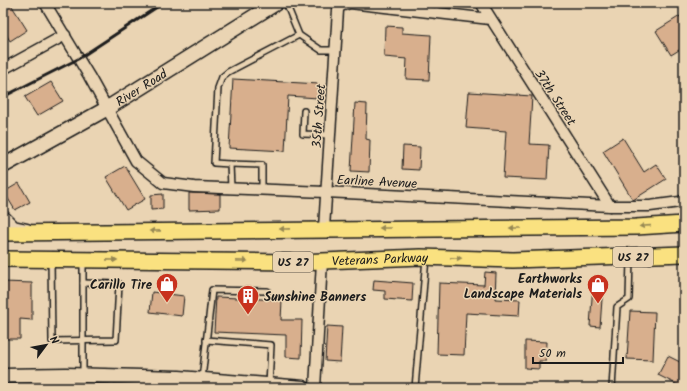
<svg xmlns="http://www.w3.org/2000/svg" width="687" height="391" viewBox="0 0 687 391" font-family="Kalam,sans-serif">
<rect width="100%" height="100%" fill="#ead4b3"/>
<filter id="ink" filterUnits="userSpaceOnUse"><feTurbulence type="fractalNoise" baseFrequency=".025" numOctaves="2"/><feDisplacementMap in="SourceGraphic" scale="8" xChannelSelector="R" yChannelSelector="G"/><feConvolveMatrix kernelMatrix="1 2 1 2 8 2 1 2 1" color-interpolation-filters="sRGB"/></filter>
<g filter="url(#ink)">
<g fill="#d8af8d" stroke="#1c1c1c">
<polygon points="3,3 10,3 27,30 10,41 3,29"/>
<polygon points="680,16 684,23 684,47 671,55 656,31"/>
<polygon points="385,26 402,27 402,33 431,35 429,80 406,79 407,59 384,57"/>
<polygon points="233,79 319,84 318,98 288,96 285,151 229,148"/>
<polygon points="51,82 63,101 37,116 25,97"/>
<polygon points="469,92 532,96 529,144 549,145 547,180 503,178 506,131 466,128"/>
<polygon points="355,103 367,104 366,139 370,140 369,172 351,171"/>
<polygon points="623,138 644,172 656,164 666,179 633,200 603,151"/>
<polygon points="403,146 420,147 419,170 402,169"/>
<polygon points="125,166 145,199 126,210 106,177"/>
<polygon points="19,183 30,202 15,210 4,192"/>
<polygon points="189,193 220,194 220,209 189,210"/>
<polygon points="163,194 163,209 151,210 151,195"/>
<polygon points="485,272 496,273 495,299 520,300 519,316 466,313 464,355 437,354 439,283 484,285"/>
<polygon points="374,280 413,283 412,301 385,299 385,291 373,290"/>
<polygon points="3,282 32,283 32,320 20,319 20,339 3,339"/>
<polygon points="593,284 603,285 600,327 590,326"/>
<polygon points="152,292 184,296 182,316 150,312"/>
<polygon points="216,297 282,300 281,320 302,320 301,358 286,357 286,335 214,332"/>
<polygon points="630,311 655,312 653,360 627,359"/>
<polygon points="327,326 342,327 340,362 325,361"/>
<polygon points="525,341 547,342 546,361 539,361 539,369 525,368"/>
<polygon points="668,356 684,364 684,388 658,375"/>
</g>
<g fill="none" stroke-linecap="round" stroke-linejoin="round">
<g stroke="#1c1c1c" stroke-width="8">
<g id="lane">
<polyline points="299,35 321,50 335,50"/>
<polyline points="304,111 303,134 329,135"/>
<polyline points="230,164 262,165 262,189"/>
<polyline points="231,188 230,164 214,163 218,88 222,77 228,72 299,35 286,3"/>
<polyline points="51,260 52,341 116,340 119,284 83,283"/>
<polyline points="206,340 271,345 269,385"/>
<polyline points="83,375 83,261"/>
<polyline points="202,379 212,290 267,291"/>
<polyline points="415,388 426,258"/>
<polyline points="612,388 617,307 629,299 630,258"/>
</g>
</g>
<g stroke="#1c1c1c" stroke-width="13">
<g id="street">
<polyline points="45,3 89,76 136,161 163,183 194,187 325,192 610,206 650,206 680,202 684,200"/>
<polyline points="481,3 610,206"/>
<polyline points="3,69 65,35"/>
<polyline points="324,228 338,10 340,6 350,3 490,19"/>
<polyline points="315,388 322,261"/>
</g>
</g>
<g stroke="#1c1c1c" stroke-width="17">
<g id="secondary">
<path id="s1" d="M3,166L106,109L276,3"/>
<polyline points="3,218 13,228 27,231"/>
<polyline points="3,376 66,375 179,378 303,388"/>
</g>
</g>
<g stroke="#1c1c1c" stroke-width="18">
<g id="primary">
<polyline points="3,233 636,227 684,224"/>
<path id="s2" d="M3,259L298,262L421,257L513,260L684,254"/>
</g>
</g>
<use href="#lane" stroke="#ead4b3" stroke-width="5"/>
<use href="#street" stroke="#ead4b3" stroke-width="10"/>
<use href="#secondary" stroke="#ead4b3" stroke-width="14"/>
<use href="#primary" stroke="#fae180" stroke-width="15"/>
<polyline stroke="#1c1c1c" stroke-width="3" points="3,97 78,59 163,3"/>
</g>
<defs><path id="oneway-solid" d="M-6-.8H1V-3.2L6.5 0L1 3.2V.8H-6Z"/></defs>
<g fill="#968853">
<use href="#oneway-solid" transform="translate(645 226) rotate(176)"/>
<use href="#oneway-solid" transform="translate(385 228) rotate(180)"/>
<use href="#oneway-solid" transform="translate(515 228) rotate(180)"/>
<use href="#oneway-solid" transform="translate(285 229) rotate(179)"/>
<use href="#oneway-solid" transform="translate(155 231) rotate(179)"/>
<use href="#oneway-solid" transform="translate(456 258) rotate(2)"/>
<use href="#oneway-solid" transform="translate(112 260) rotate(1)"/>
<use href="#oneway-solid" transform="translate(242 261) rotate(1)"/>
</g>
</g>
<defs>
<g id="shop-pin" transform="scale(1.15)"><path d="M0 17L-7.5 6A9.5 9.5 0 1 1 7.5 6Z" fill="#c8321e" stroke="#ead4b3"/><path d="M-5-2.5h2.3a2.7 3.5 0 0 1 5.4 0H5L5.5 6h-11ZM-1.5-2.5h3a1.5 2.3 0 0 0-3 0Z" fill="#fff"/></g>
<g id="building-pin" transform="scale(1.15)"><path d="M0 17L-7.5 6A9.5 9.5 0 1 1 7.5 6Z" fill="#c8321e" stroke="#ead4b3"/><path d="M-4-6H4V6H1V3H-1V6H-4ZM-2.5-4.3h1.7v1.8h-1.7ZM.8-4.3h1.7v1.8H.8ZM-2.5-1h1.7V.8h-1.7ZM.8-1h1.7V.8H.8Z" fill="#fff"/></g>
</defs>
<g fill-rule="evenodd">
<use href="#shop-pin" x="167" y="284"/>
<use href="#shop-pin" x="598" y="285"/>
<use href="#building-pin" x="248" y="296"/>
</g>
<g text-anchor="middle" stroke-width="3" stroke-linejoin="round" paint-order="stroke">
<g fill="#ead4b3" stroke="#5a5349" stroke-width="1">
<rect x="613" y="247" width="40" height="20" rx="3"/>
<rect x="273" y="252" width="40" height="20" rx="3"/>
</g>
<g font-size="12" font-weight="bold" fill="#1c1c1c">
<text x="633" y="261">US 27</text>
<text x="293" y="266">US 27</text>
</g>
<g font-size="13" fill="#1c1c1c" stroke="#ead4b3">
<text dy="5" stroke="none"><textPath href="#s1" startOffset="159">River Road</textPath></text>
<text transform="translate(556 97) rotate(57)" y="5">37th Street</text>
<text transform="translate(318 116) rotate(-86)" y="5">35th Street</text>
<text transform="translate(377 181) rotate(3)" y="5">Earline Avenue</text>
<text dy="5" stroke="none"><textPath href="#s2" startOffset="377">Veterans Parkway</textPath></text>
</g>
<g font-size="13" font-weight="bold" fill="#1c1c1c" stroke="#ead4b3" text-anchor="end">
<text x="582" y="283">Earthworks<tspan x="582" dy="15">Landscape Materials</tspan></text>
<text x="152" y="289">Carillo Tire</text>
<text x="264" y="301" text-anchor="start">Sunshine Banners</text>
</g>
</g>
<rect width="687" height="391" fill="none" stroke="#ead4b3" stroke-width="16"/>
<rect x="8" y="8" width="671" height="375" fill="none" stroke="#1c1c1c" stroke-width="1.5" filter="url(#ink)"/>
<g transform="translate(46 345) rotate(58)" stroke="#ead4b3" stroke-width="3" paint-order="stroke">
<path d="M0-3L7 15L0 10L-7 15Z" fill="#1c1c1c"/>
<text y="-6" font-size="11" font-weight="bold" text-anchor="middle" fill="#1c1c1c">N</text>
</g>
<path d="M533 357v6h90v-6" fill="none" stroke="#1c1c1c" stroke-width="2"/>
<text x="539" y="357" font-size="12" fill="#1c1c1c" stroke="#ead4b3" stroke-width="3" paint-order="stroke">50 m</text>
</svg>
